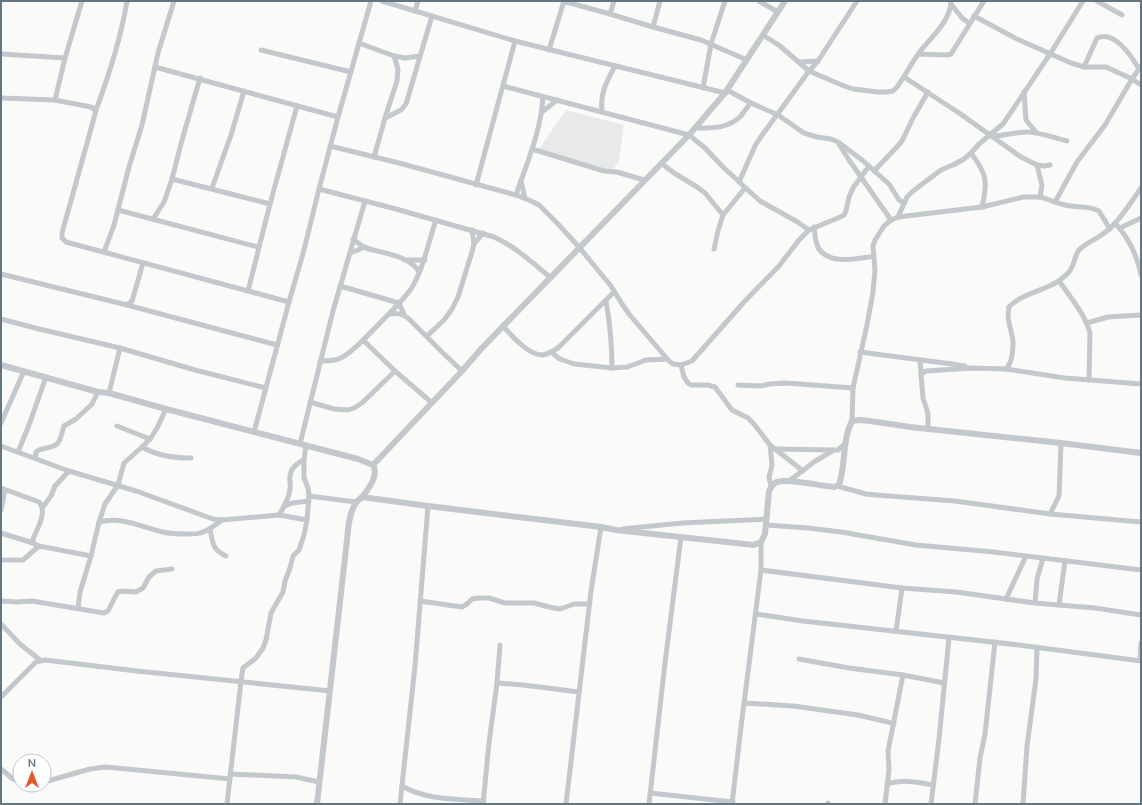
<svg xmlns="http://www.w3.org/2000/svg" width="1142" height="805" viewBox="0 0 1142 805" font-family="Mulish,sans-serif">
<rect width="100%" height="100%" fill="#fafaf8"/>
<polygon fill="#e8e9e9" points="566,110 624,125 619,161 612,171 564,157 539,149"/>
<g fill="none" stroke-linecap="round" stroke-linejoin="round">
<g stroke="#c3c8cc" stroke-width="5">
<polyline points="382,1 515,41 725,93"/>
<polyline points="563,1 610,14 653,27 701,40 747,60"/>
<polyline points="759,1 778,12"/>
<polyline points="1097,1 1122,15"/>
<polyline points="951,4 962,18 969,23"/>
<polyline points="415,11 418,1"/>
<polyline points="610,14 614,1"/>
<polyline points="974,16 1017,39 1071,63 1084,67 1106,67 1132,79 1141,85"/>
<polyline points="653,27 660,1"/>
<path d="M763,35L780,46L809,71L844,86L853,89L878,92H886L893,91L897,87C905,76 911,64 919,53C930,38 951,21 951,1"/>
<polyline points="359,43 394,56 405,58 420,56"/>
<polyline points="261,50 351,72"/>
<polyline points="549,50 564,1"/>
<polyline points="1,54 65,58"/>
<polyline points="919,54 947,55 951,54 984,1"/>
<polyline points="800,62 818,61"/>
<polyline points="155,67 338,117"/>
<path d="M1084,67L1097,38C1115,30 1132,57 1139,69"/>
<polyline points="904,77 959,113 1021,157 1037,165 1044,166 1050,165"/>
<polyline points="503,86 689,135 705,148 723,167 760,201 796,221 809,230"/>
<polyline points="703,88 711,44 725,1"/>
<polyline points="727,90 751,103 778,115 804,133 817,137 831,139 838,142 862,160 889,184 899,200 904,203"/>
<polyline points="1024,92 1026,120 1036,132"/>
<polyline points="1,98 55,100 91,107 96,110 94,118 62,233 62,238 66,242 289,302"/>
<polyline points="55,100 65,58 82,1"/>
<path d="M96,110C109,75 121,38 127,1"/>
<polyline points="542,112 557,100"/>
<path d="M602,112C600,93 606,83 615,66"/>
<polyline points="385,118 401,110 406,104 432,16"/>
<path d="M695,128C711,128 728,129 741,116C744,112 747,107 751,103"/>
<path d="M992,136C1004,136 1015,132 1027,132C1040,132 1054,138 1067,141"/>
<polyline points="839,144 849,160 861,177 891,220"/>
<polyline points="330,146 399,163 516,195 531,201 539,205 558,224 579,247 597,269 611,286 622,304 629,314 669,361 673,364 681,365 692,361 744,302 779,266 799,240 809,230 838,218 844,215 846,211 849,197 853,188 869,166"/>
<polyline points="532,149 604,171 617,172 644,180"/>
<path d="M971,153C987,174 988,182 982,207"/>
<polyline points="374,157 385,118 397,81 398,69 394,56"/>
<polyline points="661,163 674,173 697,187 705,193 723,215"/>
<polyline points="1037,165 1042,185 1040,197"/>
<polyline points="874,171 896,148 902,141 913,118 928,92"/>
<polyline points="172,179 270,204"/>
<polyline points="521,181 525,198"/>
<polyline points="739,182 755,146 760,138 809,71 818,61 857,1"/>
<polyline points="476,185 515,41"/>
<polyline points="212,188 231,135 244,91"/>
<path d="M319,189L396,209L494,237C516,247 533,263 551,278"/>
<path d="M516,195C527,163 541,131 543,97"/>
<polyline points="1055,202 1077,162 1105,125 1132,79 1141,66"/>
<polyline points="118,210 258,247"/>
<polyline points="898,217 907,197 913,191 941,170 955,164 964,159 971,153 979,144 1003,124 1050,54 1083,1"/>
<polyline points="153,219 164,202 172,179 182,140 200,78"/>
<path d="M1115,223C1129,238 1137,255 1141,275"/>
<path d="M814,227C815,234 815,243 819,249C830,265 858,259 874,256"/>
<polyline points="1120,228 1141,218"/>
<path d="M353,239C357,242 361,246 366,248C382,253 411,256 419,272"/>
<polyline points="474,244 483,233"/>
<polyline points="714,249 718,231 723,215 745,188"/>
<polyline points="104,252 114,225 129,167 142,125 158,53 174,1"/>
<polyline points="350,253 365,247"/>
<polyline points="408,260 425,260"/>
<polyline points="1,274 127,305 277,345"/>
<path d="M1059,281C1069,295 1086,316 1090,333L1089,380"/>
<polyline points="340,286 399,303 404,315"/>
<polyline points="248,291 270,204 297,106"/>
<path d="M606,301C610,324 612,346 612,368"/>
<polyline points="127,305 132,301 143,263"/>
<path d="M389,314C397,313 402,313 409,319L442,352L462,371"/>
<polyline points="1,319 39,329 120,348 195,370 266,388"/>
<polyline points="1087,323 1108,317 1141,315"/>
<path d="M503,326C512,336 529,356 543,355C549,354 553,351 558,348L614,292"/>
<polyline points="427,336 444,320 452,309 458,297 472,252 474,244 472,230"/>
<polyline points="363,340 395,371 431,402"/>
<polyline points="551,352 560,359 574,364 612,368 627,367 646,360 667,359"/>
<polyline points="860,352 952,364 965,366"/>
<polyline points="920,360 921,374"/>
<path d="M320,361C327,361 335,361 341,358C354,351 368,335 378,325C389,313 402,302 411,289C424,268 428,243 436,220"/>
<polyline points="681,365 684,377 688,383 691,385 708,385 715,387 732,410 748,418 754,424 770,445 803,471"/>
<path d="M1006,369C1012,363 1013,350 1013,342C1012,328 1006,323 1009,307C1022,293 1045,291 1060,280C1064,277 1070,272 1072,267C1075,261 1075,255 1079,250C1087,242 1100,238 1109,229C1122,218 1131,202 1141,188"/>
<polyline points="738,385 761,386 769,384 786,383 853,388"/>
<polyline points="109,393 120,348"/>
<polyline points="310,402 334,409 348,410 354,408 362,403 395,371"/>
<path d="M852,421L853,388L867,325L873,292L875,270L873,246L875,240L884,226L891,220L898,217L982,207L1023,197H1040C1048,199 1056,203 1065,205C1076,208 1088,205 1099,211L1110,229"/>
<polyline points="1,423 24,371"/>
<polyline points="117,426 150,439"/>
<polyline points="928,429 928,414 923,398 921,374 926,371 972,368 1006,369 1065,378 1141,384"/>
<polyline points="254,432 289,302 304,250 319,189 338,117 371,1"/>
<polyline points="300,444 333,311 365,201"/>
<polyline points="770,445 772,465 769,477 771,486"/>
<polyline points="1,446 69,471 136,491 213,519 222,520 279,515 307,520"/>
<path d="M142,447C157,456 174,458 191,458"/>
<polyline points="775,449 833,450"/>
<polyline points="18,452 29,425 46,377"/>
<path d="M35,458L36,452C41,447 51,449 57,444C61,441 62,431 64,426L76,419L92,404L98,392"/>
<polyline points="789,481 814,462 834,450 838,450 846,443"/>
<polyline points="837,486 866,494 876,495 955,501 1050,514 1141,522"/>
<path d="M1,488L39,502C48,512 37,529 33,539C32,543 35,545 39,546L91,556"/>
<polyline points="309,496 356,502"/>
<polyline points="285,506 292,503 309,501"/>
<polyline points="42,508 51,496 55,486 69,471"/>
<polyline points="1,510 5,490"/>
<polyline points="1050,514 1059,496 1061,443"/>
<path d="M279,515C284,507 289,498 290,489C291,484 289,480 290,476C291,467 297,463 304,460"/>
<path d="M99,522C123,516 140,527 163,532C171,534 180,534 188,534C192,534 197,534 200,533C208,531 215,525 222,520"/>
<polyline points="766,525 808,528 841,532 916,545 994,552 1141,570"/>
<path d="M210,529C213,544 212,549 226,556"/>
<polyline points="622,529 682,523 767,519"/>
<polyline points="1,533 33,543"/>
<polyline points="1,560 23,560 39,546"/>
<polyline points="761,570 902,588 956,592 1035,603 1095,608 1141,615"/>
<polyline points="1006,599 1026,556"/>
<polyline points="1,601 18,602 32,601 104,613 108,611 115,597 118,592 122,591 136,592 143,588 149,577 156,571 172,569"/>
<polyline points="420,601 462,607 467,604 472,599 478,598 489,598 505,603 534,603 549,607 560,609 574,604 590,604"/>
<polyline points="1035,603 1037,579 1043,558"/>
<polyline points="1059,605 1065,561"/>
<polyline points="78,608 80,592 91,556 99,522 105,504 118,485 124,463 142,447 150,439 157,428 166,409"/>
<polyline points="756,614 803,621 1019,645 1141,661"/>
<polyline points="1,624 20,644 40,660"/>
<polyline points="896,631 902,588"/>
<polyline points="799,659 849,668 903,675 944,683"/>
<polyline points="1140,661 1141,643"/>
<polyline points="497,683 523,685 579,692"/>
<polyline points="1,697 36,662 45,660 137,671 330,691"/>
<polyline points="744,703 793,706 858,715 888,722 894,724"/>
<polyline points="1,769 13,779 20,782"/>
<polyline points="230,774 296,777 319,782"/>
<polyline points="44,782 90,769 106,767 230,779"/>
<path d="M887,784C902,779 917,782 933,785"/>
<path d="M402,786C426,800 456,799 484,801"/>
<polyline points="650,793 733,802"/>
<polyline points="227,804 241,681 243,668 256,658 263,648 266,640 271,613 283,592 285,581 290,568 293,556 299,550 304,535 307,520 309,496 308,488 304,478 304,460 306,446"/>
<polyline points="400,804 415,666 428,506"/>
<polyline points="483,804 489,743 497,683 500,645"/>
<polyline points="566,804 591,591 601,527"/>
<polyline points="649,804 665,663 681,537"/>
<polyline points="732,804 741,727 761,570 761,542"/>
<polyline points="828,804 828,803"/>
<polyline points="885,804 889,770 888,751 903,675"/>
<polyline points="931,804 939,739 949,638"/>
<polyline points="975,804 980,758 985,734 995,642"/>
<polyline points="1023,804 1027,746 1036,679 1037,647"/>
</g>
<g stroke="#c3c8cc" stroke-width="6">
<path d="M1,365L98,392L109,393L166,409L358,459L373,465C379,475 369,488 363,496C361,499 357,500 356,503C349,512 348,529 347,540L317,804"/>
<polyline points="373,465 462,371 481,349 689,135 725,93 785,1"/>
<path d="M362,497L428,506L601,527L616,530L754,545L761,542L765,534L769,491C771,487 773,483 777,482C787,478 821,486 834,487L839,485C846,464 842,440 852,421L860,420L870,421L910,427L1061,443L1141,453"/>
</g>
</g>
<rect width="1142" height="805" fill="none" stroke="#657683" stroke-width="4"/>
<g transform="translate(32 773)"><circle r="19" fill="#ffffff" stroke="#c1c8cd"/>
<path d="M0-3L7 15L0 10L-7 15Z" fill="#e4572e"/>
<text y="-6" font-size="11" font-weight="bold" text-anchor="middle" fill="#657683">N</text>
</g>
</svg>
